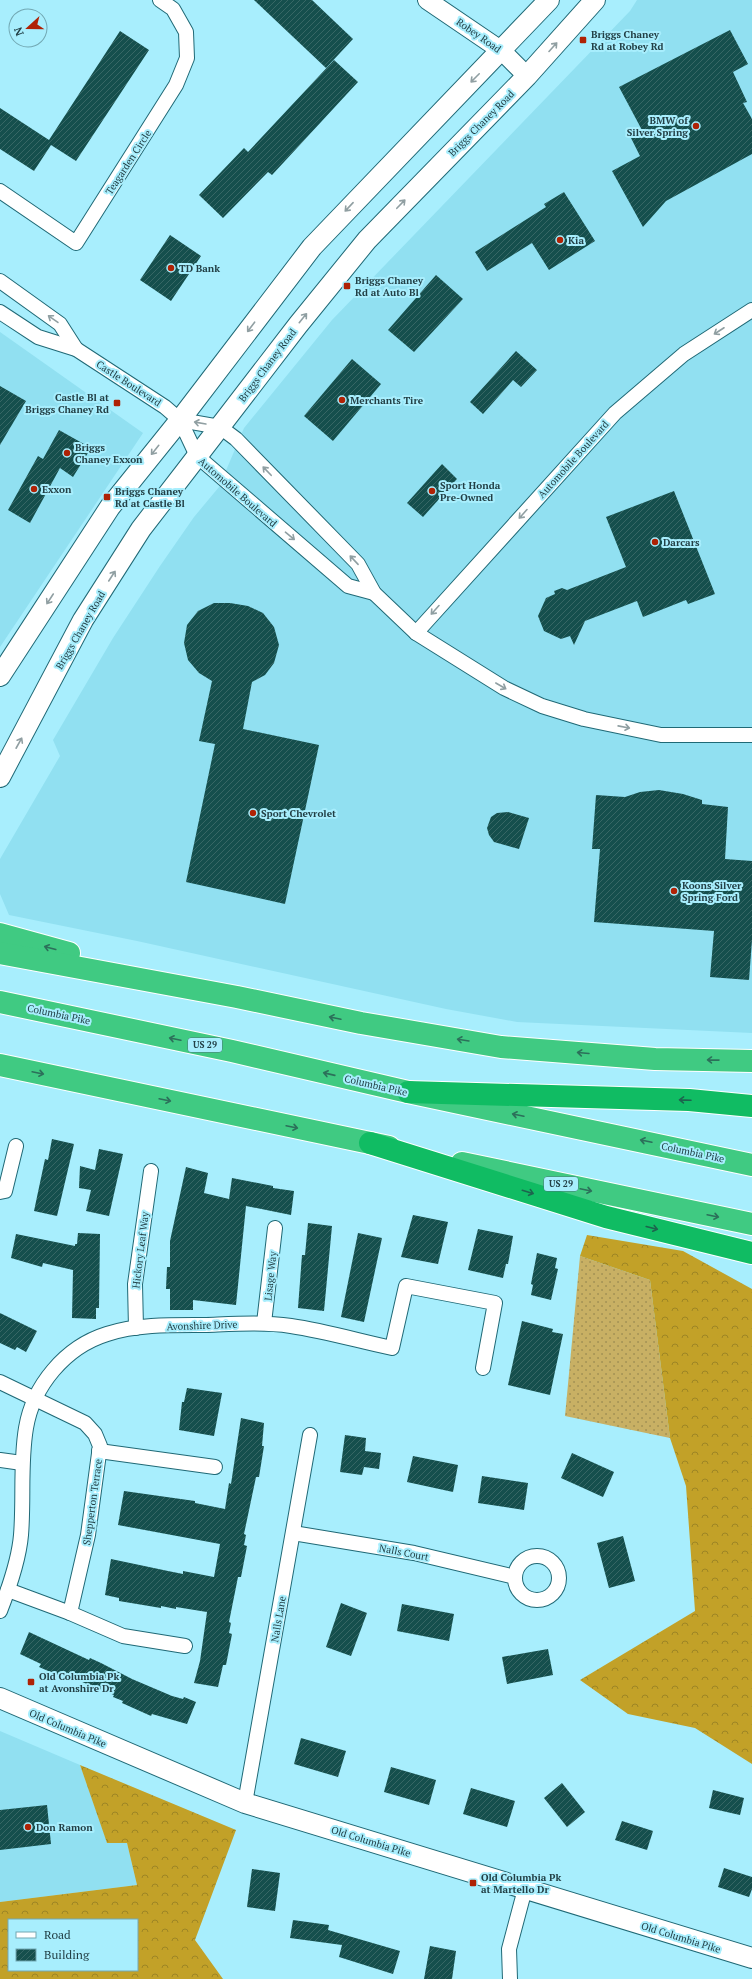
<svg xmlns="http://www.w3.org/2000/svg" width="752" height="1979" viewBox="0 0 752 1979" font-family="'PT Serif',serif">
<defs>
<pattern id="grass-dots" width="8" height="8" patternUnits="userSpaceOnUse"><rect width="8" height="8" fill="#c8b064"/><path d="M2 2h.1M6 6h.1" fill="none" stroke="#a29154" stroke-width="1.8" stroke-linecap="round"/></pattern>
<pattern id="forest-crowns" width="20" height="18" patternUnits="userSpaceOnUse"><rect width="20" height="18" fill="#c2a128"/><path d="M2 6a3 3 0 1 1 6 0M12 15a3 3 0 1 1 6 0" fill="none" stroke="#9d8524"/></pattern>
<pattern id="building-hatch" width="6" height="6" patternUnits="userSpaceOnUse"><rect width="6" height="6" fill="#154f4d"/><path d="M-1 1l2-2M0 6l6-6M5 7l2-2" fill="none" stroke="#376765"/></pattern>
</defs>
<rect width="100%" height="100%" fill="#a8eefd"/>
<g fill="#91e0f1">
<polygon points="637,0 752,0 752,1033 517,1022 446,1009 137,941 9,915 0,894 0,859 60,756 53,740 113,638 160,566 194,517 219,487 244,428 332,320 630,11"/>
<polygon points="0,332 143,433 0,647"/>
<polygon points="0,1731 80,1765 107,1842 127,1843 137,1885 0,1902"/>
</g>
<polygon fill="url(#grass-dots)" points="580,1256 650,1280 670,1438 565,1416"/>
<g fill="url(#forest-crowns)" fill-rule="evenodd">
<polygon points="587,1235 683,1251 752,1289 752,1764 695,1728 628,1714 580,1680 695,1611 686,1486 670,1438 650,1280 580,1256"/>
<path d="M80,1765L236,1830L195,1940L223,1979H0V1902L137,1885L127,1843H107ZM9,1920H137V1970H9Z"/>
</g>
<g fill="url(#building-hatch)">
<polygon points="254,0 312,0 353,39 326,68"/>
<polygon points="730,30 748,64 733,72 747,102 743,103 752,119 752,154 666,201 643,227 612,171 640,156 631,138 643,132 619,87"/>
<polygon points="120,31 149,50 76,161 51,145 34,171 0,149 0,108 49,140"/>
<polygon points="334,60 358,82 272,175 268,172 223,218 199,195 244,148 248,152"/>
<polygon points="564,192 595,241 549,270 532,243 487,271 475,252 546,207 544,204"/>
<polygon points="170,235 201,256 171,301 140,280"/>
<polygon points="436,275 463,299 414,352 388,330"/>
<polygon points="516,351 537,370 521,387 513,380 483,414 470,402"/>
<polygon points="352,359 381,384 333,441 304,416"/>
<polygon points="0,386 26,401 0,445"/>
<polygon points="59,430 91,448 73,477 60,468 30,523 8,510 38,456 43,459"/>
<polygon points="442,464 457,479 423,517 407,503"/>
<polygon points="674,491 715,594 688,604 686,600 643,617 637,601 585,621 574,645 570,636 561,639 544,631 538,616 546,598 555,594 554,591 562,588 567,590 626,567 606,517"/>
<polygon points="214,603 230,603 248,606 263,613 274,627 279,645 274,663 265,675 252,682 243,729 319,745 285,904 186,882 215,744 199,741 212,681 199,673 188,660 184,643 187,625 198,611"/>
<polygon points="659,790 683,794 702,800 702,804 728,807 725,859 752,861 752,940 749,980 710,977 714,931 594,922 600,849 592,849 596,795 625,797 640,792"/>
<polygon points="508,812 529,818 519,849 494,842 489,835 487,828 491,817 497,813"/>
<polygon points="52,1139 74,1144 57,1216 34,1211 45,1159 48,1160"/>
<polygon points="99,1149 123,1154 109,1216 86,1211 91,1190 79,1188 80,1166 95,1170"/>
<polygon points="186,1167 208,1173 204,1193 229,1199 232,1178 273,1186 273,1188 294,1191 291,1215 246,1206 236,1305 193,1300 193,1310 170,1310 170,1289 166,1289 167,1267 170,1267 170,1241"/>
<polygon points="413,1215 448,1222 438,1264 401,1257"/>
<polygon points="308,1223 332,1226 324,1311 298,1308 302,1255 305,1255"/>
<polygon points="478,1229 513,1236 508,1264 506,1264 503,1278 468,1270"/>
<polygon points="78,1233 100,1234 99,1308 96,1308 96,1319 72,1318 73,1270 43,1263 42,1267 11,1258 16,1234 75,1246 75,1244 77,1244"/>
<polygon points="358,1233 382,1238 364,1322 341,1317"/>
<polygon points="537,1253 557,1258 555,1268 558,1269 551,1300 531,1295 533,1285 531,1284"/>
<polygon points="0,1313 37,1331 26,1352 17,1347 15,1350 0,1343"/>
<polygon points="522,1321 553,1329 552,1332 563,1334 550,1395 508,1385"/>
<polygon points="187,1388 222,1393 214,1436 179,1430 182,1402 184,1402"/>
<polygon points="241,1418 264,1423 262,1446 264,1446 259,1477 256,1477 244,1534 246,1535 244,1545 247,1546 241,1577 238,1577 229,1622 231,1623 229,1633 232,1634 226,1665 223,1665 218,1687 194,1683 200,1661 207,1612 176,1607 176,1609 161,1606 161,1608 119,1601 119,1598 105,1595 111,1559 168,1571 183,1574 183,1571 214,1577 220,1544 118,1525 124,1491 195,1501 195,1503 225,1509 229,1483 231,1484"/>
<polygon points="345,1435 366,1438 365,1451 381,1453 379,1469 364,1467 362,1475 340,1472"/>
<polygon points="572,1453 614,1472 603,1497 561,1478"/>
<polygon points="413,1456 458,1465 453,1492 407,1482"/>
<polygon points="482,1476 528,1483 524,1510 478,1503"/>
<polygon points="623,1536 635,1581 609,1588 597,1543"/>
<polygon points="341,1603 367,1613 351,1656 326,1647"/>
<polygon points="402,1604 454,1614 449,1641 397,1631"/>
<polygon points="29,1632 89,1660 90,1658 101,1663 132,1679 172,1696 183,1699 184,1697 196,1702 187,1724 152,1714 151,1716 122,1703 123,1701 113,1697 114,1695 70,1677 69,1680 39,1667 41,1664 20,1654"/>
<polygon points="548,1649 553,1675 507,1684 502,1657"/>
<polygon points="301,1738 346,1751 338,1777 294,1764"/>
<polygon points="391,1767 436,1780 429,1805 384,1792"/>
<polygon points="562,1783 585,1812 567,1827 544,1798"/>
<polygon points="471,1788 515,1801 507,1827 463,1814"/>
<polygon points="713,1790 744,1798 740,1815 709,1808"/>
<polygon points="47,1805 51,1844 0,1850 0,1810"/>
<polygon points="622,1821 653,1831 647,1850 615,1840"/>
<polygon points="724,1868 752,1877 752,1889 749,1897 718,1887"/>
<polygon points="252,1869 280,1873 275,1911 247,1907"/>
<polygon points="293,1920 329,1925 328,1930 400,1951 393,1974 339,1957 342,1945 290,1938"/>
<polygon points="430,1946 456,1951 452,1979 424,1979"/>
</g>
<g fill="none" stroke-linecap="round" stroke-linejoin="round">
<g stroke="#206976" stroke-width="16">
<g id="minor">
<polyline points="0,191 76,243 176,85 187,58 186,32 173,9 160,0"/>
<polyline points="0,281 60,324 76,349"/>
<polyline points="752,310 684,354 615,413 416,633 504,688 542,706 584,719 661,735 752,735"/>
<polyline points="0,312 38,337 76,349 165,407 180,420 197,456 348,586 374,593"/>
<polyline points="180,420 220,427 236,439 358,564 374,593 416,633"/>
<polyline points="0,1192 5,1191 16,1146"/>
<polyline points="264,1323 275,1228"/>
<polyline points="136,1328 135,1284 151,1171"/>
<polyline points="0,1382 85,1423 95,1434 100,1446 88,1535 70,1613"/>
<polyline points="99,1451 215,1467"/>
<polyline points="0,1460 22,1463"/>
<polyline points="293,1533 414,1553 515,1577"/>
<circle cx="537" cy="1578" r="22"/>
<polyline points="8,1590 70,1613 123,1636 185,1646"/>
<path d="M0,1611C9,1588 19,1559 21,1535C24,1499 20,1463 26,1428C33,1386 65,1347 107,1334C137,1324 174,1325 206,1325C234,1324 263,1322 291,1326C325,1331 359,1341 392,1348L406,1286L495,1303L483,1368"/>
<polyline points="245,1803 310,1435"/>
<polyline points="510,1979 509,1949 525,1889"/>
</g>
</g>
<g stroke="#206976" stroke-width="20">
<polyline id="tertiary" points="427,0 502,51 527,76"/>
</g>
<g stroke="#206976" stroke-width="22">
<g id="secondary">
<polyline points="0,676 110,507 180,420 312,247 549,0"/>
<polyline points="0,777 83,620 141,529 185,472 298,325 367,240 527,76 595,0"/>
<polyline points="0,1698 245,1803 752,1958"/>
</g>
</g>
<g stroke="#fff" stroke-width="24">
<g id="trunk">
<polyline points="0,934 69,953"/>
<polyline points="0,953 237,997 361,1023 501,1047 655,1059 752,1061"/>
<polyline points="0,1002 232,1051 408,1092 752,1165"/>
<polyline points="0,1065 389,1147"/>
<polyline points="462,1163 752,1224"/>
</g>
</g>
<g stroke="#fff" stroke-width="24">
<g id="motorway">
<polyline points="408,1092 689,1100 752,1106"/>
<polyline points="370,1143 606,1217 752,1253"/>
</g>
</g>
<use href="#minor" stroke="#fff" stroke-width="14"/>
<use href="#tertiary" stroke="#fff" stroke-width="18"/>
<use href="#secondary" stroke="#fff" stroke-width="20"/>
<use href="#trunk" stroke="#40ca82" stroke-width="22"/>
<use href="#motorway" stroke="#10bc63" stroke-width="22"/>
</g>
<defs><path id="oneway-shaft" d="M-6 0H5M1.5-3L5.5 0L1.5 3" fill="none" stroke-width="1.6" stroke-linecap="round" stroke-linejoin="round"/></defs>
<g stroke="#909fa2">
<use href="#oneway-shaft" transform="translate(553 47) rotate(-48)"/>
<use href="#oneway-shaft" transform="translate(475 78) rotate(135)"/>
<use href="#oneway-shaft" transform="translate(401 204) rotate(-46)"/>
<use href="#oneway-shaft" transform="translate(349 207) rotate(133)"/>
<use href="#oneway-shaft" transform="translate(303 318) rotate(-51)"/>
<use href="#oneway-shaft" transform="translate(53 319) rotate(-145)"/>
<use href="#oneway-shaft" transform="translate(251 327) rotate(127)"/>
<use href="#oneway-shaft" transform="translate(719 331) rotate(147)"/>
<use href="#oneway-shaft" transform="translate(200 423) rotate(-170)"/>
<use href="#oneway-shaft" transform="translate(155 450) rotate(129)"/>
<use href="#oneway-shaft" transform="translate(267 471) rotate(-134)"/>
<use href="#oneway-shaft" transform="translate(523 514) rotate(132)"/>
<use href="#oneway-shaft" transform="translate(290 536) rotate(40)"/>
<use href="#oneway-shaft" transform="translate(354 560) rotate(-133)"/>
<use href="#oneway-shaft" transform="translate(112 576) rotate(-57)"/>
<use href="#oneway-shaft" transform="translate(50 599) rotate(123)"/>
<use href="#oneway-shaft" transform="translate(435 610) rotate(132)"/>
<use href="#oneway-shaft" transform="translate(501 686) rotate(30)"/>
<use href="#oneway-shaft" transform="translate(624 727) rotate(11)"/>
<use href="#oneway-shaft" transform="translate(19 743) rotate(-61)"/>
</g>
<g stroke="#2c705a">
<use href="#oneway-shaft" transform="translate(50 948) rotate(-165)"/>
<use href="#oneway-shaft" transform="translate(335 1018) rotate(-168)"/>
<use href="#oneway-shaft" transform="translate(175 1039) rotate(-168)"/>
<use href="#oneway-shaft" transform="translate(463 1040) rotate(-171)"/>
<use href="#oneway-shaft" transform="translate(583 1053) rotate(-175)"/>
<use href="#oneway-shaft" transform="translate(713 1060) rotate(-179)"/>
<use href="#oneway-shaft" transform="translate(38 1073) rotate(12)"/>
<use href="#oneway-shaft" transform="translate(329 1074) rotate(-167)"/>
<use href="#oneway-shaft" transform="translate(165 1100) rotate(12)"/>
<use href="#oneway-shaft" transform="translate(518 1115) rotate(-168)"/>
<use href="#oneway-shaft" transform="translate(292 1127) rotate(12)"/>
<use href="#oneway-shaft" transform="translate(646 1141) rotate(-168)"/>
<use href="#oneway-shaft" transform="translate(586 1190) rotate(12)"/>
<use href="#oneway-shaft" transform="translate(713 1216) rotate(12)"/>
</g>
<g stroke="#1d644e">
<use href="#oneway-shaft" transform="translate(685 1100) rotate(-178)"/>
<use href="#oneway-shaft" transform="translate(528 1192) rotate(17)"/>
<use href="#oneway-shaft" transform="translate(652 1228) rotate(14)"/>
</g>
<g fill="#af2205" stroke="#a8eefd" stroke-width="1.5">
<rect x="579" y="36" width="8" height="8" rx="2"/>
<circle cx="696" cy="126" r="4"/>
<circle cx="560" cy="240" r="4"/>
<circle cx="171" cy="268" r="4"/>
<rect x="343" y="282" width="8" height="8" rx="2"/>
<circle cx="342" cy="400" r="4"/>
<rect x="113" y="399" width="8" height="8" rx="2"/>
<circle cx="67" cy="453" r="4"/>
<circle cx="34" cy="489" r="4"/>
<circle cx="432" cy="491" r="4"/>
<rect x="103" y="493" width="8" height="8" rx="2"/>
<circle cx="655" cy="542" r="4"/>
<circle cx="253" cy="813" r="4"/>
<circle cx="674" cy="891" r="4"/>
<rect x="27" y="1678" width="8" height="8" rx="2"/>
<circle cx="28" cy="1827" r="4"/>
<rect x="469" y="1879" width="8" height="8" rx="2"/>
</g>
<g text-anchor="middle" stroke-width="4" stroke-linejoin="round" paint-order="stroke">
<g fill="#a8eefd" stroke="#4a747c" stroke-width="1">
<rect x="188" y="1038" width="34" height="14" rx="3"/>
<rect x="544" y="1177" width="34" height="14" rx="3"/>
</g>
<g font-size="9" font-weight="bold" fill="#223f45">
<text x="205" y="1048">US 29</text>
<text x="561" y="1187">US 29</text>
</g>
<g font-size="10" font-weight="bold" fill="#223f45" stroke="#a8eefd" text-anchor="start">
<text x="591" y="38">Briggs Chaney<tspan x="591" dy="12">Rd at Robey Rd</tspan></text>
<text x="688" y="124" text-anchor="end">BMW of<tspan x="688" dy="12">Silver Spring</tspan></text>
<text x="568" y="244">Kia</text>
<text x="179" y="272">TD Bank</text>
<text x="355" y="284">Briggs Chaney<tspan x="355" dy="12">Rd at Auto Bl</tspan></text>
<text x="109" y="401" text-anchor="end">Castle Bl at<tspan x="109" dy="12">Briggs Chaney Rd</tspan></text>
<text x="350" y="404">Merchants Tire</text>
<text x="75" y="451">Briggs<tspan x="75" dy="12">Chaney Exxon</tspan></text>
<text x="440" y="489">Sport Honda<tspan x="440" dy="12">Pre-Owned</tspan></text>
<text x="42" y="493">Exxon</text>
<text x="115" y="495">Briggs Chaney<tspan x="115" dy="12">Rd at Castle Bl</tspan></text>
<text x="663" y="546">Darcars</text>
<text x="261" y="817">Sport Chevrolet</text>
<text x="682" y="889">Koons Silver<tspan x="682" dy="12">Spring Ford</tspan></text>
<text x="39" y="1680">Old Columbia Pk<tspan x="39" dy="12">at Avonshire Dr</tspan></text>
<text x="36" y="1831">Don Ramon</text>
<text x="481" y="1881">Old Columbia Pk<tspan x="481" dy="12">at Martello Dr</tspan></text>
</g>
<g font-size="10" fill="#223f45" stroke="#a8eefd">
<text transform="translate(479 35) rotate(35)" y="4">Robey Road</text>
<text transform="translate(481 123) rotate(-45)" y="4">Briggs Chaney Road</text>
<text transform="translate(128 162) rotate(-57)" y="4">Teagarden Circle</text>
<text transform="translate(267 365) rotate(-53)" y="4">Briggs Chaney Road</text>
<text transform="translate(129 383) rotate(33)" y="4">Castle Boulevard</text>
<text transform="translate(573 459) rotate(-48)" y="4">Automobile Boulevard</text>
<text transform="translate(238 492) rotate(41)" y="4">Automobile Boulevard</text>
<text transform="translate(80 630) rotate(-60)" y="4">Briggs Chaney Road</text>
<text transform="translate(59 1014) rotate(12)" y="4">Columbia Pike</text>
<text transform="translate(376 1085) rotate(13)" y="4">Columbia Pike</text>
<text transform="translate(693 1152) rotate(12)" y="4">Columbia Pike</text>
<text transform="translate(140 1250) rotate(-83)" y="4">Hickory Leaf Way</text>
<text transform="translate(270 1276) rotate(-84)" y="4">Lisage Way</text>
<text transform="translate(202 1325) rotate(-2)" y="4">Avonshire Drive</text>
<text transform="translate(92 1502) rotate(-82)" y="4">Shepperton Terrace</text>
<text transform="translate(404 1552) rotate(11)" y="4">Nalls Court</text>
<text transform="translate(278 1619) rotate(-80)" y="4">Nalls Lane</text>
<text transform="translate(68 1728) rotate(23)" y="4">Old Columbia Pike</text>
<text transform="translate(371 1841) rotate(17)" y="4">Old Columbia Pike</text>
<text transform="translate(681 1937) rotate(17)" y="4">Old Columbia Pike</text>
</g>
</g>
<rect x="8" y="1919" width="130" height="52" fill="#a8eefd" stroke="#72a8b3"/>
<rect x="16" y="1932" width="20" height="6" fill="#ffffff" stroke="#72a8b3"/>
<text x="44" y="1939" font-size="12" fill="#223f45">Road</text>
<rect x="16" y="1949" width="20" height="12" fill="url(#building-hatch)" stroke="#72a8b3"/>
<text x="44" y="1959" font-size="12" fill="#223f45">Building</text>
<g transform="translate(28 28) rotate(249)"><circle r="19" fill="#a8eefd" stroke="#72a8b3"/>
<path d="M0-3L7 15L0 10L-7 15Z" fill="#af2205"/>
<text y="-6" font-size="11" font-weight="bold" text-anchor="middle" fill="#223f45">N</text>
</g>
</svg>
